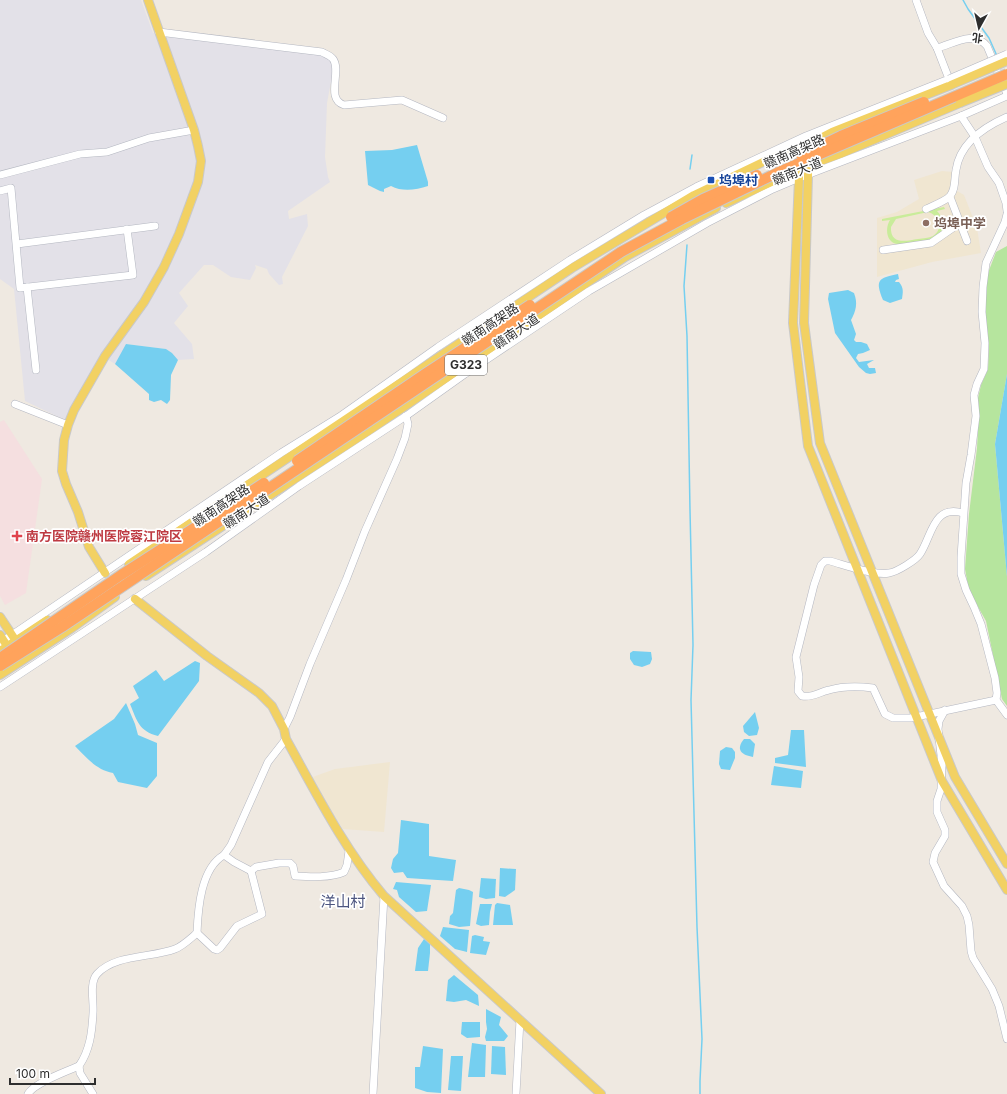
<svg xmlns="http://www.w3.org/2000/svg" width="1007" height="1094" viewBox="0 0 1007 1094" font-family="Inter,'Noto Sans SC',sans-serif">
<rect width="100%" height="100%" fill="#efe9e1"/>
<polygon fill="#e3e1e8" points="0,0 141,0 153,33 322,54 332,61 333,71 327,103 325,157 328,177 330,182 288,211 289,219 307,214 308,226 282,277 283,284 279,285 269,274 267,269 255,265 256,268 250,280 231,277 213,265 204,265 179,293 188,306 174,323 192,344 194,359 178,360 172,353 166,349 127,344 115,364 107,359 71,423 25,401 14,289 0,279"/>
<g fill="#f0e6d1">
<polygon points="942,171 953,172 952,188 964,195 977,228 981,253 932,262 877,277 877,218 897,212 919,199 914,180"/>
<polygon points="390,762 384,832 343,829 310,778 335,769"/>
</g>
<polygon fill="#f5dfe0" points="4,420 42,479 26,593 5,605 0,596 0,422"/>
<polygon fill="#b6e59e" points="1007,246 1007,374 995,444 1007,577 1007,706 1002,699 986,621 969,591 965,569 969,514 977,448 979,411 978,398 981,385 988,369 989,348 985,315 984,302 988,273 996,252"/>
<path fill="#c9ec9a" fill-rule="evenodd" d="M944,207L945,209L937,211C947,222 945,229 936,239C927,240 904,246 897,244C886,242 885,228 890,220L882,221V219ZM928,212C939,215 944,229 933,236C929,238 923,238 918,239C906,241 890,245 891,227L896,219Z"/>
<g fill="#75cff0">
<path d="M417,145L428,182V186C416,190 402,192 391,186L384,189V192L380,191L368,185L365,151L392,150Z"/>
<path d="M898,274L899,279L896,280L895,282H899C904,288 903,292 902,299L890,303L883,300C875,280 878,278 898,274Z"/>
<path d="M848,290L854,293C858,303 856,311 851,320L856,334L854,340L856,342H861L867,344L870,350L863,353L858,354L856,358L859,362L874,360L867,364L869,368H875L876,373L870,374L866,373L859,367L835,333L828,299L829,293Z"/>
<polygon points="126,344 166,349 172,353 178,360 171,375 170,400 167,404 161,400 154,402 149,400 149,394 115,364"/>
<polygon points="1007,374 1007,577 995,444"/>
<polygon points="633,651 651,652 652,659 650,664 642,667 634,665 630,659 630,653"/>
<path d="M195,661L200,663L199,681L158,736C139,731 137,721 130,704L139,698L133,686L156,670L164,681Z"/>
<path d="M126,703L135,724L138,735L157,743V776L147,788L118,782L113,773C96,770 86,757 75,746L114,719Z"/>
<polygon points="755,712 759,728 757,735 749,736 744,732 743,726"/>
<polygon points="791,730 804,730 806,767 775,763 775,758 788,755"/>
<path d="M744,739H750L755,744L753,757C742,755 735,750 744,739Z"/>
<polygon points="726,747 732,748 735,752 735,758 730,770 721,769 719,764 720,751"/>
<polygon points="774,766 803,771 801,788 771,785"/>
<polygon points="401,820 429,824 429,856 456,860 453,881 407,878 403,872 394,873 391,868 393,859 398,853"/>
<polygon points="500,868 516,869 515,890 505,897 499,896"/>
<polygon points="481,878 496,879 495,898 486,899 479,897"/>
<polygon points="396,882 431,885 427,911 416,912 399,897 397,890 393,889"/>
<polygon points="459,888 469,890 473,892 470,926 459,927 449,924 450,916 453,913 456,890"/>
<polygon points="497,903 510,905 513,925 493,925 495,905"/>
<polygon points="480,904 492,904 490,912 489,925 481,926 476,924"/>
<polygon points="443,927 469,930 467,952 455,949 440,936"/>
<polygon points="475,935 484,937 483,941 490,942 486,955 470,953 472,936"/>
<polygon points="424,939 430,943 430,953 428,971 415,971 418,948"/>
<polygon points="454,975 478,995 479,1006 466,1000 454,1002 446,1001 448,980"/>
<polygon points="486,1009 501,1017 499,1025 508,1036 504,1041 486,1041 485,1037 487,1029 486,1022"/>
<polygon points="462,1022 480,1022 480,1037 467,1038 461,1034"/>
<polygon points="472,1043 486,1045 485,1077 468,1077"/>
<polygon points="423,1046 443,1049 441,1093 427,1092 415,1088 415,1067 420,1067"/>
<polygon points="492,1046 505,1047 506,1075 491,1074"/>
<polygon points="451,1056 463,1056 461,1091 448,1090"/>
</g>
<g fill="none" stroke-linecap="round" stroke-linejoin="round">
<g stroke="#75cff0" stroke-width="1.5">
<polyline points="963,0 968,9 989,38 997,56"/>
<polyline points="690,169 692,155"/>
<polyline points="687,245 684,286 687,336 690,510 693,645 691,700 697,927 702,1039 700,1081 700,1094"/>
</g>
<g stroke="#b4b7c1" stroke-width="8">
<g id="minor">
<path d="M159,32L322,52C325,54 330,55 333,59C342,71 325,99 344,105L402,100L443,118"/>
<path d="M937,48C953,44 974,30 987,46L1007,94"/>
<polyline points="961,116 975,137 988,167 999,183 1006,203 1007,211"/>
<polyline points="0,175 80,154 107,152 149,138 194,130"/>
<polyline points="0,191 11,188 20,288 133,275 127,229"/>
<polyline points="950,197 967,241"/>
<path d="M926,209C932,206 946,201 950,196C956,189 954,179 956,170C960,143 984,127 1007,117"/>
<polyline points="1007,214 1005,222 986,263 983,287 982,312 985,343 984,369 977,384 974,395 976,416 971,455 966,483 961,557 961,574 966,590 974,607 981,624 995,678 997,693 996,700 1007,715"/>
<polyline points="17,244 155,226"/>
<polyline points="883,250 931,243 960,223"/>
<polyline points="27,287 36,370"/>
<polyline points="15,404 68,425"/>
<path d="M963,513C933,504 932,536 920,554C916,560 897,572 889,573C875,576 845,565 830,561H825L821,565L814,585L796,657L799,677L798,691L802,696C813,698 819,692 829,690C843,686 858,686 873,688L885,714L893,718H911L996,700"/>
<polyline points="0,643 281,453 339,417 438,347 570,260 644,215 696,187 806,136 949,79 937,48 928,33 916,0"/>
<polyline points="0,687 206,552 299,486 406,416 465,374 589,291 707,223 773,189 799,178 961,116 1007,96"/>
<polyline points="945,710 939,721 938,729 942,764 941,789 937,801 937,812 945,830 945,836 935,853 933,862 944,886 962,906 967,916 969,925 971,951 973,958 992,989 999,1006 1007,1039"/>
<polyline points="284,729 290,717 310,664 346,580 365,531 397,459 405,438 408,424 406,416"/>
<path d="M286,739L268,762L231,845L224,855L234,862L251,871L256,867L279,863H290L293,866L295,876C311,877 330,878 344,872L347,865L349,851"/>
<path d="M197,933C198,908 201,868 224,855"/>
<path d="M28,1094C34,1083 67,1071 79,1066"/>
<path d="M93,1094L80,1073L79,1066C90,1050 92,1032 93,1013C94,1002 89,983 97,974C115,954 152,958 175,949C183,946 191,938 197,933L214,949L217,950L220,948L237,926L262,914L251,871"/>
<polyline points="373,1094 384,896"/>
<polyline points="516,1094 520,1020"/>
</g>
</g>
<g stroke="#c9c9c9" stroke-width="10">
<g id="major">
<polyline points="807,161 808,175 804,323 820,443 955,777 1007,864"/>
<polyline points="798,166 799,178 793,323 808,446 942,781 1007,890"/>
<polyline points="726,203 799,169 840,154 960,103"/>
<polyline points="129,564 572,268 694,195 765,161 807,145 832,132 951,85"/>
<polyline points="105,573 89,547 78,512 66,484 62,471 64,440 68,425 74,410 105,356 144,302 164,267 179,234 198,182 201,161 198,146 194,130 148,0"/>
<polyline points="146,576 367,432 625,257 716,208"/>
<path d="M135,599L207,656L259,693L272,706L284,729L286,739C316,793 344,849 384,896L601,1094"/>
<polyline points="0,617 18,644"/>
<polyline points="0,635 9,649"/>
<polyline points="0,651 47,620"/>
<polyline points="0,675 72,628 115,597"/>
</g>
</g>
<use href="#minor" stroke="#fff" stroke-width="7"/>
<use href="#major" stroke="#f2d163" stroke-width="8"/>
<g stroke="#b4b7c1" stroke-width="8" stroke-linecap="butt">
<polyline id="minor-bridge" points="949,79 1007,54"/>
</g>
<g stroke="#c9c9c9" stroke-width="10" stroke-linecap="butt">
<g id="major-bridge">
<polyline points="951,85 1007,61"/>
<polyline points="960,103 1007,84"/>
</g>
</g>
<g stroke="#c9c9c9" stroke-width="12" stroke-linecap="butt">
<g id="highway-bridge">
<polyline points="801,155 841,136 924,102"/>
<polyline points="671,217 703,199 757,175"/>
<polyline points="297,461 425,374 530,305"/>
<polyline points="0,658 121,575 264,483"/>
<polyline points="0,666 62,627 621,252 682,219 783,170 1007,74"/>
</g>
</g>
<use href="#minor-bridge" stroke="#fff" stroke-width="7"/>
<use href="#major-bridge" stroke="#f2d163" stroke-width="8"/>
<use href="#highway-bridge" stroke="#ffa35c" stroke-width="10"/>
</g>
<rect fill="#1a4fb4" stroke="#fff" stroke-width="1.5" x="707" y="176" width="8" height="8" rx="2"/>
<circle fill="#8d6e63" stroke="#fff" stroke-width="1.5" cx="926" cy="223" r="4"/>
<path fill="#e0444e" stroke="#fff" stroke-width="1.5" d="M15 530h4v4h4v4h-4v4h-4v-4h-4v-4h4z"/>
<g text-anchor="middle" stroke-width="3.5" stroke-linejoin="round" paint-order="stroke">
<rect fill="#fff" stroke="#6d6d6d" stroke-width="1" x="445" y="355" width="42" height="20" rx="3"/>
<g font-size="12" font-weight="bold" fill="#2e2e2e">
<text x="466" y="369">G323</text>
</g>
<g font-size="13" fill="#2e2e2e" stroke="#fff">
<text transform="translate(794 151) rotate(-24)" y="5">赣南高架路</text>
<text transform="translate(797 171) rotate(-22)" y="5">赣南大道</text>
<text transform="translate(490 324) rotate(-34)" y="5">赣南高架路</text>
<text transform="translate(516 331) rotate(-34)" y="5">赣南大道</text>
<text transform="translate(221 505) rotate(-34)" y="5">赣南高架路</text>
<text transform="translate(246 511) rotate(-33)" y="5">赣南大道</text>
</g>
<g font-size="13" font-weight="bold" fill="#164399" stroke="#fff" text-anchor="start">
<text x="719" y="185">坞埠村</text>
</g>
<g font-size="13" font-weight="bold" fill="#785e54" stroke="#fff" text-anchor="start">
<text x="934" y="228">坞埠中学</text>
</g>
<g font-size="13" font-weight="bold" fill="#be3a42" stroke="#fff" text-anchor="start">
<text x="26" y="541">南方医院赣州医院蓉江院区</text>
</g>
<g font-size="15" fill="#4d5680" stroke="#fff">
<text x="343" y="907">洋山村</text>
</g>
</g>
<g transform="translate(979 28) rotate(188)" stroke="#ffffff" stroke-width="3" paint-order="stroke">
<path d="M0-3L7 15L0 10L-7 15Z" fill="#2e2e2e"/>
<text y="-6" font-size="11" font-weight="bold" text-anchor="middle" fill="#2e2e2e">北</text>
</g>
<path d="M10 1078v6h85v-6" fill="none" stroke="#2e2e2e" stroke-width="2"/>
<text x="16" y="1078" font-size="12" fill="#2e2e2e" stroke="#ffffff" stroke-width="3" paint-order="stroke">100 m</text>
</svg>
